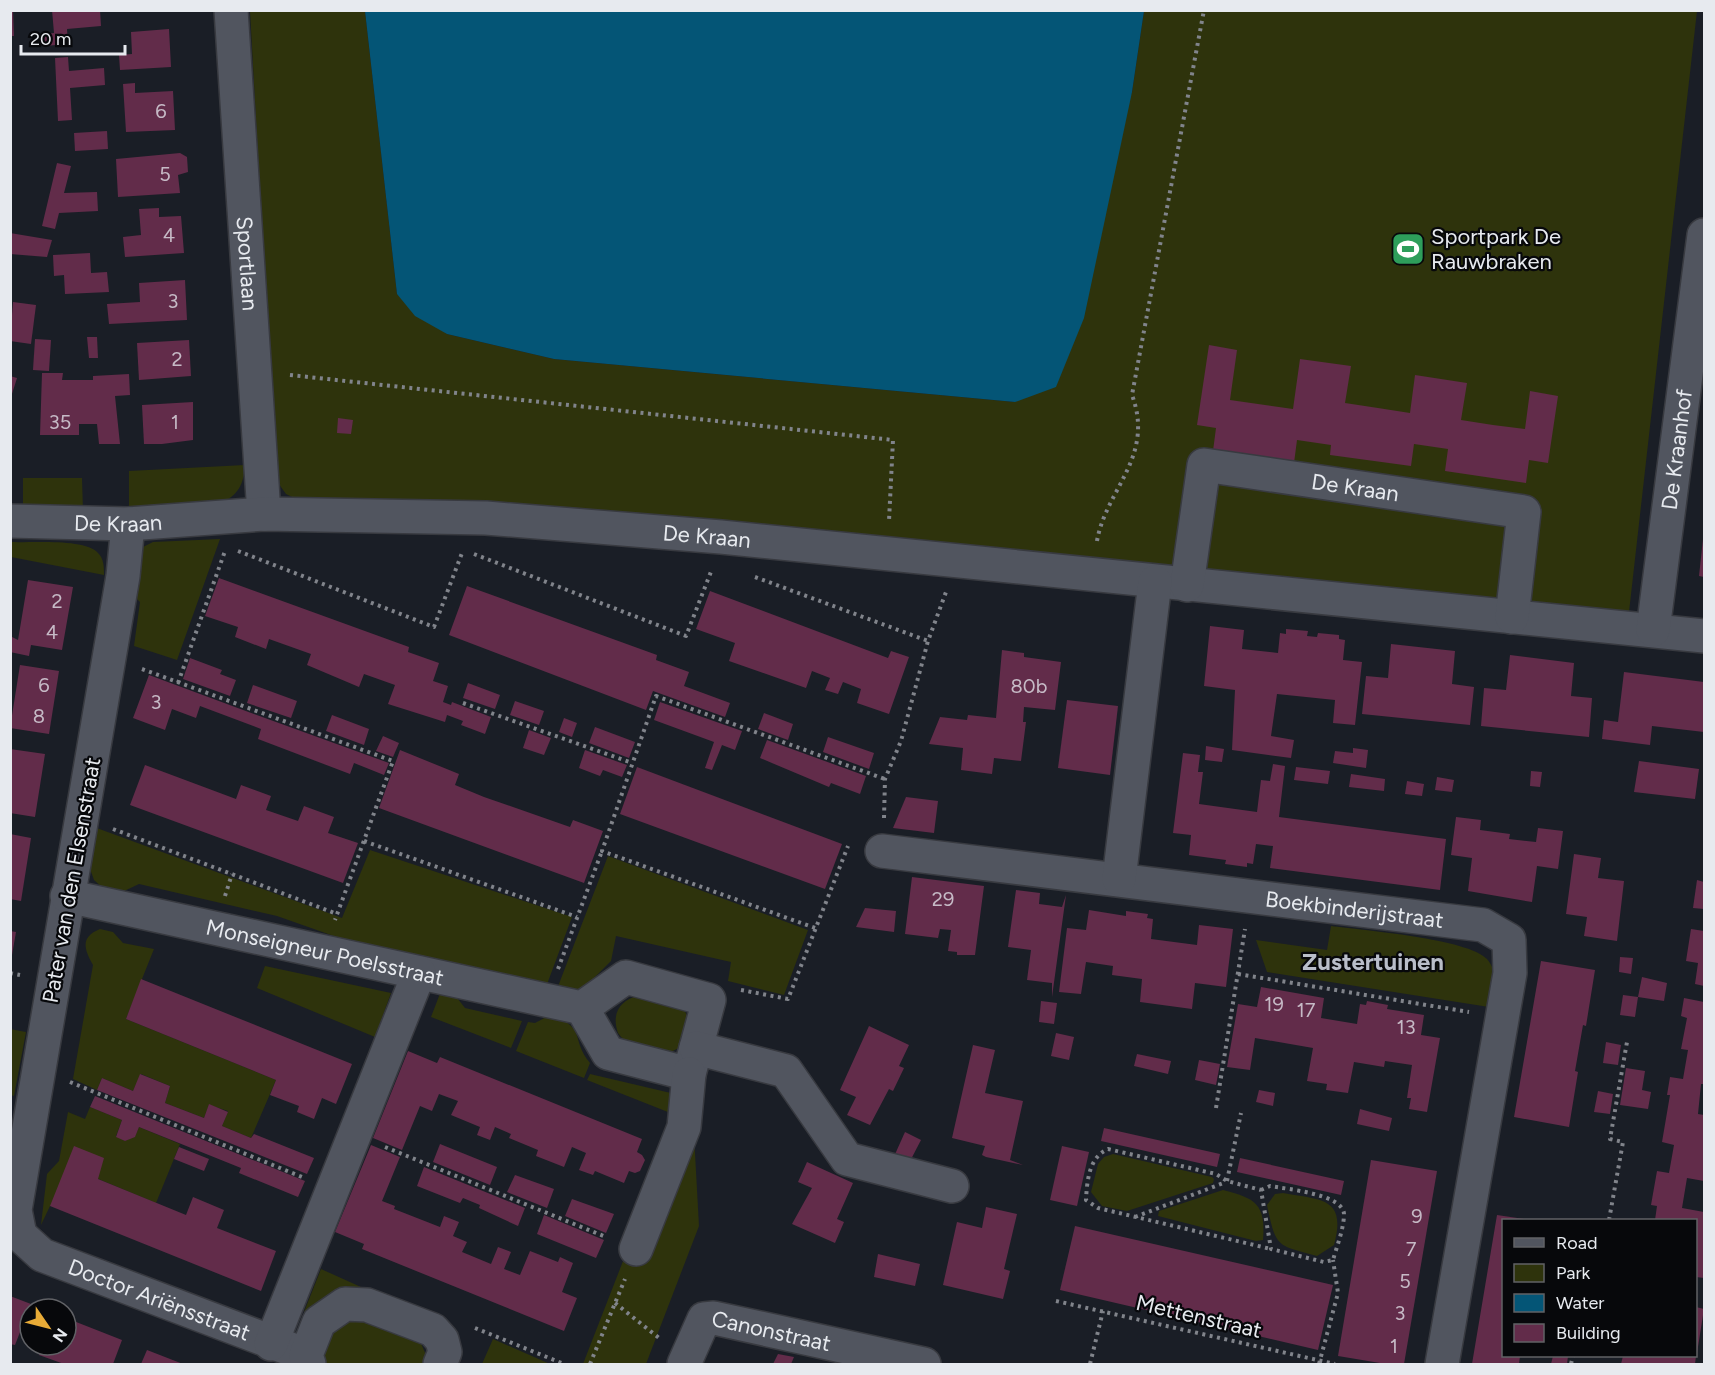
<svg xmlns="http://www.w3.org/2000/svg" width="1715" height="1375" viewBox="0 0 1715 1375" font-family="Figtree,sans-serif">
<rect width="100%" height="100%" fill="#1a1e26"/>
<g fill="#2e330c">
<polygon points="250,11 365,11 397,294 447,334 554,359 1015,402 1132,92 1144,11 1697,11 1629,612 811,532 296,499 286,494 276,480"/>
<path d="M245,465C244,481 240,493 225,501L129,509V471Z"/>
<polygon points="23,478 82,478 83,511 23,510"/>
<polygon points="220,539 177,660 134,646 140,602 132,594 143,547 153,542"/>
<path d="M11,542C29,543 86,538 98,553C104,559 104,567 104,575L11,557Z"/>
<polygon points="94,827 342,918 370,850 572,917 546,987 365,947 277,916 139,884 120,893 105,890 94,880 88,863"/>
<polygon points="608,856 808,930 784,995 728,981 731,962 616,936 611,961 586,986 575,991 557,989"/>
<path d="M1331,926C1362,930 1469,939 1487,959C1500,974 1493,990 1489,1007L1267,972L1256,940L1327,950Z"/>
<path d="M100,929L113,932L123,943L154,949L126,1019L276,1080L251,1138L222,1126L228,1111L209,1105L204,1118L165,1103L170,1086L141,1074L133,1091L102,1078L97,1090L73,1079L93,965C84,949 80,937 100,929Z"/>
<polygon points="265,966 391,993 375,1037 257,988"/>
<polygon points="441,991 454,994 465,1008 522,1021 511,1048 431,1017"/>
<path d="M640,995C651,998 665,999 676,1004C697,1013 691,1050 668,1052C661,1053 652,1049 645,1048C633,1045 625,1043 618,1033C611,1013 620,1000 640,995Z"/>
<path d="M550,1015C588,1028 570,1039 590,1063L584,1078L516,1051L528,1022L535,1023Z"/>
<polygon points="10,1029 26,1032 14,1096 11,1095"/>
<polygon points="590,1074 675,1094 678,1116 587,1080"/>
<polygon points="90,1107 122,1120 116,1136 125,1141 135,1136 139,1127 180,1144 156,1203 96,1178 50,1206 41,1225 47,1174 59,1161 68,1112 85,1119"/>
<polygon points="674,1130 694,1135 699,1226 646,1364 583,1364"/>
<polygon points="1113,1154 1212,1177 1214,1179 1213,1183 1127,1211 1102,1206 1091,1192 1098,1164 1104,1157"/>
<path d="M1223,1190C1255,1198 1266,1204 1263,1240L1256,1241L1158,1216L1159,1211Z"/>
<path d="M1283,1193C1321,1200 1347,1197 1334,1245L1317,1256C1276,1245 1276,1248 1267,1205L1275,1194Z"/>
<polygon points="321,1269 361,1287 339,1288 304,1312"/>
<path d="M354,1316L420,1341L426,1355L424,1364H325C322,1341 336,1327 354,1316Z"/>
<polygon points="493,1339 550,1364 482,1364"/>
</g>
<polygon fill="#045576" points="365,11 1144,11 1132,92 1084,318 1056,387 1015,402 554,359 447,334 415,316 397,294"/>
<g fill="#622c4a">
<polygon points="10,10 13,10 14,36 10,36"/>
<polygon points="52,10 100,10 101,26 67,29 68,44 44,46 43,34 54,33"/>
<polygon points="169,29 171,67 120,70 119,55 132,54 131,32"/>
<polygon points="68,57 69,71 104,68 105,85 70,88 72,120 58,121 55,58"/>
<polygon points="135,83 135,93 173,91 175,130 126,132 123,84"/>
<polygon points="107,131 108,149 75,151 74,133"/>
<polygon points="180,153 187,157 188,172 178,175 180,193 118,197 116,159"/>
<polygon points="57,163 71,166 64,193 97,192 98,211 59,213 55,229 42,226"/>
<polygon points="159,208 159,217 181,216 184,253 125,257 123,237 141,235 139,209"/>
<polygon points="10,233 52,240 47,257 10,254"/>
<polygon points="90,253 91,273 107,272 109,292 65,294 64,275 54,276 53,255"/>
<polygon points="185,280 187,320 109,324 107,304 140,302 139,283"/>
<polygon points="13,302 36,305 31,344 10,341"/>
<polygon points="87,337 97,337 98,358 89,358"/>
<polygon points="35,339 51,340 49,371 33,370"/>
<polygon points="189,340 191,376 139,380 137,343"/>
<polygon points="1209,345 1237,350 1230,400 1293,409 1300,359 1351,366 1345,403 1378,408 1410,413 1415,375 1467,383 1461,420 1493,425 1525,429 1530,391 1558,396 1548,463 1529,460 1526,483 1445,471 1448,449 1414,444 1411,466 1330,455 1331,445 1297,440 1294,463 1213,451 1216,428 1197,425"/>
<polygon points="42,373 63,373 62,380 93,380 93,376 129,374 130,395 115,396 120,444 99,444 97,424 79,424 79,435 40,435"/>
<polygon points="10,376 17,378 11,397 10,397"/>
<polygon points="193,402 193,440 162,444 144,444 142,405"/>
<polygon points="338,418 353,420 351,434 337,433"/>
<polygon points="1703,539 1704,540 1704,577 1699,576"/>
<polygon points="219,578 409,647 408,652 439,663 433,681 448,686 443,702 451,705 452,702 491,717 485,734 461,725 463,721 447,715 445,722 388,704 395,685 364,674 359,687 307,665 311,654 269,639 266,649 235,637 238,627 205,616"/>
<polygon points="28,580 73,587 62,650 31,645 29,656 10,652 10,636 18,640"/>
<polygon points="467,586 657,655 656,660 689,672 684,686 730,703 725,717 653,691 646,710 449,635"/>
<polygon points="710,591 888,658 891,651 909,657 889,714 857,703 861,689 843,682 838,694 825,690 830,678 812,671 806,688 729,661 735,643 696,629"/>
<polygon points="1210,626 1244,630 1242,649 1278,653 1280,633 1286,634 1286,629 1308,631 1307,636 1317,637 1318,633 1339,635 1339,639 1345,640 1343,660 1362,662 1355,725 1333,723 1335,700 1277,694 1271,736 1294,740 1291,758 1232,750 1235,690 1204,686"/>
<polygon points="1391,644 1455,651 1452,684 1474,687 1470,725 1362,714 1366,676 1388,678"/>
<polygon points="1002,650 1024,653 1024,657 1061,662 1055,710 1024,707 1023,722 1026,722 1021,761 994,758 992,774 961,770 963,748 929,744 940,717 967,720 968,715 996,718"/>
<polygon points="1510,655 1574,663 1571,696 1592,698 1589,737 1481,726 1484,688 1506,690"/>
<polygon points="190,658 222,670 220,674 236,680 230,696 183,679"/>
<polygon points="20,665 59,671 49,734 10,728"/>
<polygon points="1624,672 1704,682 1704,732 1652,726 1650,745 1602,739 1604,720 1618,722"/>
<polygon points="149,675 235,707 389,763 384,775 354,763 350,774 258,739 261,729 200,706 196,718 172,709 165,730 133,718"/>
<polygon points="468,683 500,695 495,709 463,698"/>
<polygon points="253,685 297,701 291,718 247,703"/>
<polygon points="1067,700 1118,706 1110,775 1058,768"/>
<polygon points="515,701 544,711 539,725 510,715"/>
<polygon points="660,702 742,731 735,750 722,745 712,770 705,768 714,742 654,720"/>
<polygon points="764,713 793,724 788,740 758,729"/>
<polygon points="332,715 369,729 364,745 326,731"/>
<polygon points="564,718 577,723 572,737 559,732"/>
<polygon points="595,727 635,742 629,758 589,743"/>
<polygon points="529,730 551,738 544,755 523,748"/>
<polygon points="383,736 399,743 393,757 376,751"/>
<polygon points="828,737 874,753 869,769 823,752"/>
<polygon points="767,740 866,776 860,794 831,783 829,787 760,758"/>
<polygon points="1206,746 1224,749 1222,762 1205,760"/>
<polygon points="1353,748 1368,750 1366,768 1333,763 1335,751 1353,753"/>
<polygon points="10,749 45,754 35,817 10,813"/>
<polygon points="400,750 459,774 455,785 484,797 570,827 573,820 603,831 584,883 379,808"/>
<polygon points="585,750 627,765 622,777 603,770 600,776 579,768"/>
<polygon points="1183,753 1200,755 1198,772 1203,772 1199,804 1257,812 1261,780 1270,781 1273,764 1285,766 1279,817 1446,839 1440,890 1270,868 1273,846 1256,844 1253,864 1247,863 1247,867 1225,864 1226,860 1189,855 1191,835 1173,833"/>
<polygon points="1639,761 1699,769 1695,799 1634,792"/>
<polygon points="145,765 236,799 241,785 271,796 266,810 298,821 304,806 334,817 328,833 358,843 343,883 130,805"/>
<polygon points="637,767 842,844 825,889 620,814"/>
<polygon points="1296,767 1330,771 1328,784 1294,780"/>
<polygon points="1531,771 1542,772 1540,787 1530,786"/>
<polygon points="1351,774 1385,779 1384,791 1349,787"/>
<polygon points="1437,777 1454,780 1452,792 1435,790"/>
<polygon points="1407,781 1424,784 1422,796 1405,794"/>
<polygon points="906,797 938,801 934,833 893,828"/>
<polygon points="1456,817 1481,820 1480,830 1510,834 1509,839 1536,842 1538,828 1563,831 1558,869 1537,866 1532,902 1468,891 1472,858 1451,855"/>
<polygon points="10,834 31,838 21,901 10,899"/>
<polygon points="1574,854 1601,858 1598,878 1624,881 1617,941 1584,936 1587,917 1566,914"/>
<polygon points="912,877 984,886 975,955 957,955 957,952 948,951 951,930 940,929 938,938 905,934"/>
<polygon points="1697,880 1704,882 1704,909 1693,908"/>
<polygon points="1016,890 1040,893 1039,904 1062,907 1066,895 1052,997 1052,983 1027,980 1031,950 1008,947"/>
<polygon points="865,908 896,911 894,932 856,927"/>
<polygon points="1089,910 1126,916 1126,911 1148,914 1147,918 1153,919 1151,939 1197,945 1199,925 1233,929 1226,987 1195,983 1192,1009 1140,1002 1142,979 1112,975 1113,966 1086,962 1081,994 1059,992 1067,928 1086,930"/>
<polygon points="1691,929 1704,931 1704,986 1695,984 1698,963 1686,961"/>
<polygon points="10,931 16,932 12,955 10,955"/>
<polygon points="1620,957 1633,958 1631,974 1619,972"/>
<polygon points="1541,961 1595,970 1586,1026 1583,1025 1575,1071 1578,1072 1569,1127 1514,1117"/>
<polygon points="1642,977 1667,983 1664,1001 1638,997"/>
<polygon points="141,979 352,1064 336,1104 322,1098 314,1119 297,1112 299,1106 270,1095 276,1080 126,1019"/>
<polygon points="1261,987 1324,998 1321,1018 1357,1024 1360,1004 1366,1005 1367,1001 1388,1005 1387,1009 1424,1015 1421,1035 1440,1038 1427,1112 1409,1109 1411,1098 1407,1098 1412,1065 1385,1061 1384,1067 1354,1062 1348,1093 1326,1090 1327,1084 1307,1081 1313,1048 1255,1038 1250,1070 1227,1067 1238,1004 1257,1007"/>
<polygon points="1623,995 1638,997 1635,1017 1620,1015"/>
<polygon points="1684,998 1704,1002 1704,1084 1701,1084 1698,1114 1704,1115 1704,1181 1687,1178 1682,1208 1704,1212 1704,1278 1696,1277 1696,1220 1655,1220 1657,1206 1651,1205 1657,1171 1669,1173 1674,1145 1662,1142 1670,1095 1667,1095 1670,1077 1683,1079 1688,1050 1681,1049 1687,1018 1681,1016"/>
<polygon points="1041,1001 1057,1003 1054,1024 1039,1022"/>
<polygon points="869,1026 909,1045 899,1066 904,1068 893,1091 889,1089 870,1125 847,1115 856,1097 840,1090"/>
<polygon points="1056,1033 1074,1037 1069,1060 1051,1056"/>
<polygon points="1606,1042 1621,1045 1618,1065 1603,1063"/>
<polygon points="973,1045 995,1050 985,1093 1023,1101 1010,1160 1023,1165 986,1157 982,1155 985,1146 952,1138"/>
<polygon points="408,1051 437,1063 440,1057 642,1139 637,1152 642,1155 645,1160 640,1171 635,1173 629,1171 624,1183 595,1171 593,1175 579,1170 586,1153 572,1147 564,1167 536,1156 538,1150 509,1138 511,1134 495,1127 490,1140 477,1135 480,1127 451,1115 458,1101 439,1094 432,1111 420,1106 402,1150 373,1138"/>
<polygon points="1137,1054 1171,1061 1168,1074 1134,1066"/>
<polygon points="1199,1060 1220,1064 1216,1085 1195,1080"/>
<polygon points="1626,1068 1645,1071 1642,1090 1651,1092 1648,1109 1620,1105"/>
<polygon points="140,1074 170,1086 165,1103 204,1118 209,1104 228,1112 222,1126 251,1138 254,1134 314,1158 307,1174 97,1090 102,1078 133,1091"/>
<polygon points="1259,1090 1275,1093 1273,1106 1256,1102"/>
<polygon points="1598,1091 1613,1094 1610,1114 1594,1112"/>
<polygon points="95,1096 305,1181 298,1197 239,1173 241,1168 139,1127 135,1137 125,1141 116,1137 122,1120 90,1107"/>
<polygon points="1360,1109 1392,1118 1389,1131 1357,1124"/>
<polygon points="1104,1128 1220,1154 1217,1167 1101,1141"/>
<polygon points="905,1132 921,1140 908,1165 892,1161"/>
<polygon points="440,1144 497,1167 490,1185 433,1162"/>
<polygon points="371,1145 400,1157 382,1201 395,1206 394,1209 440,1227 444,1216 459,1222 453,1236 467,1242 462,1252 491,1264 498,1247 511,1252 504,1269 520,1275 530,1251 558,1262 560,1257 573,1263 562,1292 577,1298 564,1331 362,1249 364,1244 335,1232"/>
<polygon points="74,1146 104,1158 98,1179 186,1215 193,1197 224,1210 217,1228 276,1251 261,1291 50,1206"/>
<polygon points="1062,1146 1089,1152 1077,1206 1050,1200"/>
<polygon points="179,1147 209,1159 204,1171 174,1159"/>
<polygon points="1240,1158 1344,1181 1341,1195 1237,1172"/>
<polygon points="1371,1160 1437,1171 1404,1364 1386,1364 1338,1356"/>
<polygon points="807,1162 853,1183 837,1219 844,1222 835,1243 792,1224 812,1188 798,1182"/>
<polygon points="424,1167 525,1208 518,1226 479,1208 480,1205 463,1198 460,1203 417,1186"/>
<polygon points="515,1175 554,1189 547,1208 507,1192"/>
<polygon points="572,1199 614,1214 606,1233 565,1216"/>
<polygon points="986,1207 1017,1214 1004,1269 1010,1271 1003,1299 943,1285 957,1222 982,1228"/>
<polygon points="544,1215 604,1240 596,1258 537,1234"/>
<polygon points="1497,1215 1524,1219 1503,1221 1503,1356 1520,1356 1519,1364 1472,1364"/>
<polygon points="1075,1226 1333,1285 1318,1350 1060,1290"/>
<polygon points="878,1254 920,1264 915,1286 874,1277"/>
<polygon points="10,1296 31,1304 15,1345 10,1344"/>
<polygon points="1696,1307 1704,1309 1697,1353 1696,1353"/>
<polygon points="66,1318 122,1340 113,1364 64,1364 39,1355 43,1345 66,1345"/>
<polygon points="147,1350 183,1364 141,1364"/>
<polygon points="778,1354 794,1357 791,1364 773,1364"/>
<polygon points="1553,1356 1568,1356 1567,1364 1551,1364"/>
<polygon points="1623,1356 1696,1356 1695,1364 1621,1364"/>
</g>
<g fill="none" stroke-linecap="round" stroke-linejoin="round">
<g stroke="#383a40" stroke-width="36">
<g id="minor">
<path id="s1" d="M231,10L264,514"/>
<path id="s2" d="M10,521L128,524L264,514L486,518L721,537L1704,636"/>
<path id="s3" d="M128,524L123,576L15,1210L20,1235L42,1255L306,1355"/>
<path id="s4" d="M1187,585L1204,465L1524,512L1512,617"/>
<path id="s5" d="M1653,630L1704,235"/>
<path id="s6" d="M882,851L1483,925L1509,940L1510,973L1442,1364"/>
<polyline points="1119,879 1155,582"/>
<path id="s7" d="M67,896L582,1008L626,977L709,1000L689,1074L608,1053L582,1008"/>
<polyline points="696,1048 786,1071 847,1159 952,1186"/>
<polyline points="636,1249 684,1127 689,1074"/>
<polyline points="271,1344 419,973"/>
<polyline points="309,1364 306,1355 319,1322 345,1304 367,1305 433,1330 442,1340 445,1352 440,1364"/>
<path id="s8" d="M684,1364L704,1319L714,1318L924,1364"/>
</g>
</g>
<g stroke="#81848b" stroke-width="4" stroke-dasharray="3 4.5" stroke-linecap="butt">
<polyline points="290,375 893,440 889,521"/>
<path d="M1097,541C1106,489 1155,457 1132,395L1204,10"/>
<polyline points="238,551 434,627 462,553"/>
<polyline points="474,554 686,636 712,569"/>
<polyline points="755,577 928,641"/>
<polyline points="142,669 393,761 335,920"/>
<polyline points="178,683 225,551"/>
<polyline points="463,703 632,763"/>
<polyline points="884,818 885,779 901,741 928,641 946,592"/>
<polyline points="113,829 337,914"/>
<polyline points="364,841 577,917"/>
<polyline points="225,896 232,874"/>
<polyline points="815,928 602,851 656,696 885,779"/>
<polyline points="558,969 602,851"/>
<polyline points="10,973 20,975"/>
<polyline points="1238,974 1469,1012"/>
<polyline points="741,990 788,999 848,846"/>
<polyline points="70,1082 302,1177"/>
<polyline points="1216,1108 1245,929"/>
<polyline points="385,1147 606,1237"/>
<polyline points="1227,1181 1241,1113"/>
<path d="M1261,1190L1270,1186C1286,1189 1343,1194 1344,1214C1344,1228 1337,1246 1333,1260L1324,1262L1271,1249L1261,1190L1227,1181L1216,1174L1108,1149C1089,1157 1087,1181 1086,1200L1098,1208L1271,1249"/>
<polyline points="1135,1217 1226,1182"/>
<polyline points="1609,1220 1623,1142 1610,1139 1627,1042"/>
<polyline points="1056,1301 1335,1364"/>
<polyline points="615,1303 659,1338"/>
<polyline points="475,1328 564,1364"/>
<polyline points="590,1364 625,1279"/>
<polyline points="1090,1364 1103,1311"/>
<polyline points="1319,1364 1338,1293 1333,1260"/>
<polyline points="1571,1364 1573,1356"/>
</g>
<use href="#minor" stroke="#51555f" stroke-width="33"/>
</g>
<defs>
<g id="stadium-square" transform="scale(1.725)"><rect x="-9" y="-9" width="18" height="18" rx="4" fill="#2e9e5b" stroke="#07080b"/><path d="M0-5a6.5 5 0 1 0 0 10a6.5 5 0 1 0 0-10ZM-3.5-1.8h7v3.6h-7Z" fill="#fff"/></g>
</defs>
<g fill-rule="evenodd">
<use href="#stadium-square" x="1408" y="249"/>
</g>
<g text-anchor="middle" stroke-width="4.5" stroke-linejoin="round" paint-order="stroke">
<g font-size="20" fill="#c6bac6">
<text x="161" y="118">6</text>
<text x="165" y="181">5</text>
<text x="169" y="242">4</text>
<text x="173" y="308">3</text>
<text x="177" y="366">2</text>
<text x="60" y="429">35</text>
<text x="175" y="429">1</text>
<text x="57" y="608">2</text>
<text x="52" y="639">4</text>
<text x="44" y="692">6</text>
<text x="1029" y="693">80b</text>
<text x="156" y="709">3</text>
<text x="39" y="723">8</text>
<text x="943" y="906">29</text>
<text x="1274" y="1011">19</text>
<text x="1306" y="1017">17</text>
<text x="1406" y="1034">13</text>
<text x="1417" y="1223">9</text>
<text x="1411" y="1256">7</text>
<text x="1405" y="1288">5</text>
<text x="1400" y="1320">3</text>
<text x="1394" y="1353">1</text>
</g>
<g font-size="22" fill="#e7eaef" stroke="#07080b" text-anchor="start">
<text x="1431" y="244">Sportpark De<tspan x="1431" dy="25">Rauwbraken</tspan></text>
</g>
<g font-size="22" fill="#e7eaef" stroke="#07080b">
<text dy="8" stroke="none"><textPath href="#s1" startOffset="254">Sportlaan</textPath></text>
<text dy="8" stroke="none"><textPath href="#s5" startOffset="182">De Kraanhof</textPath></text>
<text dy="8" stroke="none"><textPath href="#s4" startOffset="274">De Kraan</textPath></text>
<text dy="8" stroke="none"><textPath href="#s2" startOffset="108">De Kraan</textPath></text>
<text dy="8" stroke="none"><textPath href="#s2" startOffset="698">De Kraan</textPath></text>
<text transform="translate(71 880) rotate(-80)" y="8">Pater van den Elsenstraat</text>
<text dy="8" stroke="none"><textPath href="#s6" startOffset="476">Boekbinderijstraat</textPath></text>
<text dy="8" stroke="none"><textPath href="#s7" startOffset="264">Monseigneur Poelsstraat</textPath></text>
<text dy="8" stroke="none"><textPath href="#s3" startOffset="876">Doctor Ariënsstraat</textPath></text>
<text transform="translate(1199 1316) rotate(13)" y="8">Mettenstraat</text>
<text dy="8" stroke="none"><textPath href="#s8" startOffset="118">Canonstraat</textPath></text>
</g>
<g font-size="24" font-weight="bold" fill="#b9bec9" stroke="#07080b">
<text x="1373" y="970">Zustertuinen</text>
</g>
</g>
<rect width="1715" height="1375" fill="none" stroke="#e7eaef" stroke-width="24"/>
<rect x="1502" y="1219" width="195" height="138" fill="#07080b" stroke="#616266" stroke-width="1.5"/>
<rect x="1514" y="1238" width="30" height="9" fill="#51555f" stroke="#616266" stroke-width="1.5"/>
<text x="1556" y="1249" font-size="18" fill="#e7eaef">Road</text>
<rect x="1514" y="1264" width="30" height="18" fill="#2e330c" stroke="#616266" stroke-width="1.5"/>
<text x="1556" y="1279" font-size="18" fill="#e7eaef">Park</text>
<rect x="1514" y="1294" width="30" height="18" fill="#045576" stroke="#616266" stroke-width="1.5"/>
<text x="1556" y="1309" font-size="18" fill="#e7eaef">Water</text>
<rect x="1514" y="1324" width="30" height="18" fill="#622c4a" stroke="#616266" stroke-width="1.5"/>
<text x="1556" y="1339" font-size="18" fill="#e7eaef">Building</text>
<g transform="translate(48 1327) rotate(125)"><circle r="28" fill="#07080b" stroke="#616266" stroke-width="1.5"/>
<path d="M0-4.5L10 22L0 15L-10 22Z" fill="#e8ab37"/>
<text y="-9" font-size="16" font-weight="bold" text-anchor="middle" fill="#e7eaef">N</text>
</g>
<path d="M21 45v9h104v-9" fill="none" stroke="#e7eaef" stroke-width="3"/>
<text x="30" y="45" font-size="18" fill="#e7eaef" stroke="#07080b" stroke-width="4.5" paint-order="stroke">20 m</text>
</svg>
